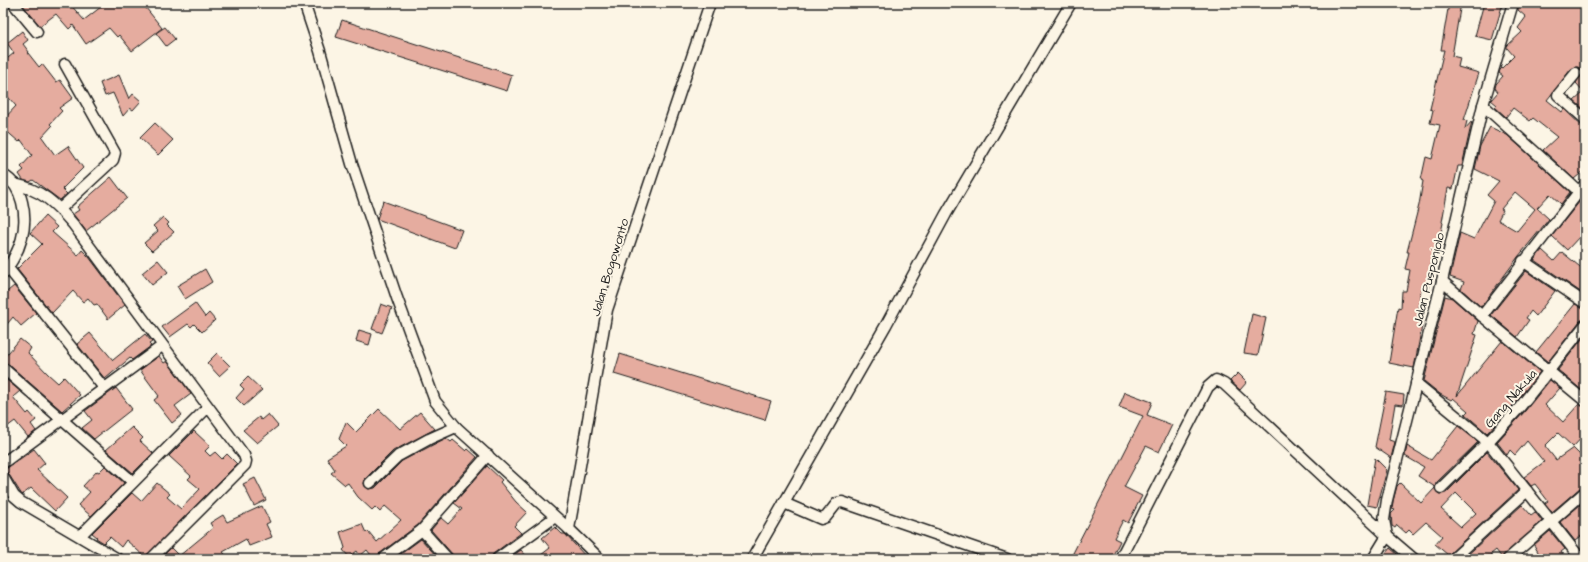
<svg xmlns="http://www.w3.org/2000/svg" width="1588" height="562" viewBox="0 0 1588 562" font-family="'Architects Daughter',sans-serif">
<rect width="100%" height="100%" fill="#fcf5e5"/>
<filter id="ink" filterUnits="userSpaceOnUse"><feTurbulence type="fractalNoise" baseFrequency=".025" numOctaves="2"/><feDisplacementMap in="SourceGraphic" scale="8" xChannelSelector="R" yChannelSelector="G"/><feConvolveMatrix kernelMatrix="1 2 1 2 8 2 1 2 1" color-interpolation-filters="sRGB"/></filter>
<g filter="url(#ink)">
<g fill="#e5ac9f" stroke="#1c1c1c" fill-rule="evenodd">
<polygon points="21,3 69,3 84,20 106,3 122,3 125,7 131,3 142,3 162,28 132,51 119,35 117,37 109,28 86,44 73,25 69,29 56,14 40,26"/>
<polygon points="1449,3 1461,3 1452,56 1460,58 1458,67 1479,73 1464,120 1467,121 1465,129 1472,121 1462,166 1458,166 1453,189 1448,188 1442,222 1443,223 1435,260 1432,259 1428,289 1421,288 1418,320 1423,321 1414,368 1389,363 1398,307 1401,308 1402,291 1406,291 1410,270 1405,269 1409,252 1407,252 1419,205 1423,181 1421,180 1426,157 1432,159 1440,125 1430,123 1433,110 1430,109 1444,50 1441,50"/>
<polygon points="1484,3 1503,3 1492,40 1475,36"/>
<polygon points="1519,3 1585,3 1585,110 1574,101 1584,92 1576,83 1582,74 1580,68 1577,67 1571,69 1547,100 1562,112 1564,109 1585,129 1585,170 1574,179 1543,150 1557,137 1533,118 1530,121 1513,108 1506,117 1495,107 1497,105 1491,100 1498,92 1495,88 1496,84 1503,76 1499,73 1500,70 1514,56 1507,48 1507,46 1522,32 1518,28 1526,17 1518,10"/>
<polygon points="342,20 512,75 507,91 336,37"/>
<polygon points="165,27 175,39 166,46 156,33"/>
<polygon points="22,31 28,40 23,44 29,52 28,53 39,67 42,64 56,82 60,80 73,98 59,108 62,111 50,124 52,126 42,137 55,155 68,146 83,168 62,189 67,194 60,200 33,180 30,182 23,180 19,174 24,170 21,167 32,155 21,140 19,142 3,128 3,120 16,106 3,91 3,62 14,53 7,43"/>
<polygon points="119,75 129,99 133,94 141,101 133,110 130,108 123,116 113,93 105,96 100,83"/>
<polygon points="155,123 173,140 158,155 140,138"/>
<path d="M1490,127L1507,135L1570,192L1561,204L1550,194L1537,208L1549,219L1518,257L1481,307L1461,289L1464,282L1450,277L1460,233L1474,239L1494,201L1487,195L1499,181L1475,169L1480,146ZM1515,192L1535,209L1517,231L1498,220L1503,210L1501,209Z"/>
<polygon points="111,177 127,198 86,231 73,214 79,210 77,207"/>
<polygon points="383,201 462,230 455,248 377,219"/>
<polygon points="1580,201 1585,203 1585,241 1580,236 1567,250 1552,236"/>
<polygon points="45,216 57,227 52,232 78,255 82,250 89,257 125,305 108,319 97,304 94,305 88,298 83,302 73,291 52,313 17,269 42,244 30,233"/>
<polygon points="163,217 169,223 167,225 174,232 152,251 144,243 158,231 153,226"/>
<polygon points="1542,250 1554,261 1562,252 1585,271 1585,295 1534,260"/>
<polygon points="158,260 168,272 152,285 142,273"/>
<polygon points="205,269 212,282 185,299 177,286"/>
<polygon points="1526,271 1555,291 1536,316 1531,311 1526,318 1529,320 1517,337 1491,315"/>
<polygon points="14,286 36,313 21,326 13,317 3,329 3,295"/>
<polygon points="1445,296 1452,298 1478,321 1474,334 1477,335 1457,396 1502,341 1540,372 1515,403 1487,433 1465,414 1468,411 1453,398 1451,400 1440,394 1424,381"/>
<polygon points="195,303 205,317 209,313 215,320 202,332 194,324 191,327 188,324 170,337 162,327"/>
<polygon points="381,304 392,308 382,333 372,329"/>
<polygon points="1575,304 1585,309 1585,319 1580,321 1548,362 1536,352"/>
<polygon points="1252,314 1266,318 1258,355 1244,353"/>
<polygon points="359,330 372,334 369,345 356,341"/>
<polygon points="90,333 113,360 145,334 152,342 149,344 151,346 132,360 130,358 105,379 77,344"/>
<polygon points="1585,335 1585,393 1558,370"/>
<polygon points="20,339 31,348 28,353 48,374 58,383 64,377 80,395 62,411 7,363 3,362 3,359"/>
<polygon points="217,353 230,366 219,376 207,363"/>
<polygon points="620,354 771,401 765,420 614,374"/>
<polygon points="159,356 164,363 167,361 191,394 175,406 182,415 172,423 154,400 159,396 140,370"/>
<polygon points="1238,373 1247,382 1240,390 1230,381"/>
<polygon points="3,377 20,391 13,397 27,414 29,412 36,420 31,424 36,431 28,437 15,421 3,430"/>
<polygon points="248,377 262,390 244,406 236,398 244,389 240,385"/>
<polygon points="1550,380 1560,388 1545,405 1563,422 1579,404 1585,407 1585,434 1573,447 1558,433 1545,446 1556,460 1573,448 1585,460 1585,486 1581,487 1552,512 1545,503 1548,501 1535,484 1531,486 1524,477 1544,462 1527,441 1515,455 1510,450 1507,455 1497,442 1525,411"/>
<polygon points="116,388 132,409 94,439 82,428 92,420 85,411"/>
<polygon points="1125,392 1152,402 1147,415 1172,425 1159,452 1146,446 1124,487 1142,496 1128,523 1123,520 1114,538 1120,541 1111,559 1070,559 1143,416 1119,407"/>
<polygon points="1386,392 1404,395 1403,405 1395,404 1389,440 1395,442 1391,458 1375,447"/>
<polygon points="379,409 400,429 420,412 435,429 393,451 365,479 364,484 368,489 375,488 402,461 446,438 451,442 453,440 466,451 468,449 477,457 418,525 379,554 377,559 374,559 367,550 360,556 357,551 349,557 343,550 345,548 340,532 362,524 366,533 368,531 377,542 401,520 385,506 380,512 375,507 372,510 358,497 348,483 345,485 331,473 335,470 327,458 346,446 339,439 346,422 356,432"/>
<polygon points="268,414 278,426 257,443 243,430 259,417 261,420"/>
<polygon points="1458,426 1478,442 1436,483 1435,487 1418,476 1424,467 1405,456 1407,446 1431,460"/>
<polygon points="132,427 143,438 140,441 153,453 133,473 106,450"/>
<polygon points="194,431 210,446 205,451 210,456 215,452 222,459 227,454 237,464 145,557 126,540 121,547 110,537 104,543 96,538 97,537 92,533 132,493 141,501 157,483 170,494 167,497 181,509 200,489 188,479 191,476 169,456"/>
<polygon points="34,449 45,463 37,470 67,498 55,511 31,488 22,495 8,473 3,471"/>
<path d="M1487,452L1518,490L1448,555L1435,544L1442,536L1426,522L1413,534L1409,530L1406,533L1397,525L1395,528L1392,526L1391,514L1395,510L1392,509L1393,501L1397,486L1400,483L1421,503L1435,488L1439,494L1446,493ZM1456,493L1476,513L1461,527L1441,509Z"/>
<polygon points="1375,458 1387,470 1377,507 1367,505"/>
<polygon points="105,466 124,483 91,516 78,505 90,492 83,486 97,471 99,472"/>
<polygon points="487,466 502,480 500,482 516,502 527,512 514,526 521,533 493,554 491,559 454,559 453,555 431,530 441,518 448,524 462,509 454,503"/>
<polygon points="255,478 266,500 254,506 243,484"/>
<polygon points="1522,505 1531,515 1535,512 1542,521 1502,558 1496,550 1485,559 1463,559"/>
<polygon points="1580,505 1585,510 1585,533 1575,541 1560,522"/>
<polygon points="262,506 270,522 266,524 272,537 249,546 246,539 223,552 229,559 160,559 171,548 179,556 213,528 210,523 223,515 227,522"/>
<polygon points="555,527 562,534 565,534 588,559 536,559 550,548 542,538"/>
<polygon points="1550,531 1565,549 1561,552 1566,559 1542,559 1534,545"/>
<polygon points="421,539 439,559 394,559"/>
<polygon points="1390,548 1403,559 1381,559"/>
<polygon points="521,550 529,559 508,559"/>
</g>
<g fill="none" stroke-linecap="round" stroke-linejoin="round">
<g stroke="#1c1c1c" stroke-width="13">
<g id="street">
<polyline points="13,3 37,32"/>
<polyline points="304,3 320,51 352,164 397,298 435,401 456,427 569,529"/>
<polyline points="1576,73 1558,95 1585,119"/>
<polyline points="1483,105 1585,197"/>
<path d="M3,175C14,181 19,190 22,202C29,229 20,252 3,274"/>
<path d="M14,184C42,190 55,203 73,224L244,455L246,461L245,465L151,559"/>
<polyline points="1585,184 1482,316 1585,401"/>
<polyline points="60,209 113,160 115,153 65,64"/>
<polyline points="1523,261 1585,303"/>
<polyline points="8,268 104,388"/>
<polyline points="1442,281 1482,316"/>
<polyline points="3,368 133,482"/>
<polyline points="1416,383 1488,442 1581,559"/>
<polyline points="3,463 162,346"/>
<polyline points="3,477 14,496 21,502 118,559"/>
<polyline points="370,483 398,456 429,439 456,427"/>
<polyline points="1441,488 1488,442 1520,407 1585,325"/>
<polyline points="784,503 821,519 826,517 837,503 842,502 1007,559"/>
<polyline points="422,530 488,455"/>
<polyline points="80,536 208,407"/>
<polyline points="383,559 422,530 448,559"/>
<polyline points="497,559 555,517"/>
<polyline points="600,559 569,529 607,310 710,3"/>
<polyline points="752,559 886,325 946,214 1071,3"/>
<polyline points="1120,559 1208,387 1216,380 1224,384 1387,536 1414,559"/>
<polyline points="1373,559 1387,536 1384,520 1387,500 1442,281 1483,105 1513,3"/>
<polyline points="1453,559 1527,491"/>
<polyline points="1508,559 1585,492"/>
</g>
</g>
<use href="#street" stroke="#fcf5e5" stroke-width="10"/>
</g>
</g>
<g text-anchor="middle" stroke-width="4" stroke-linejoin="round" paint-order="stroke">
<g font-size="13" fill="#1c1c1c" stroke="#fcf5e5">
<text transform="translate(609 267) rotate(-73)" y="5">Jalan Bogowonto</text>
<text transform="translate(1428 279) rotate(-76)" y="5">Jalan Pusponjolo</text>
<text transform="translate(1510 398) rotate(-49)" y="5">Gang Nakula</text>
</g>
</g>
<rect width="1588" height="562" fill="none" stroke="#fcf5e5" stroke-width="16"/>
<rect x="8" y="8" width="1572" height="546" fill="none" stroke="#1c1c1c" stroke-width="1.5" filter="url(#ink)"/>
</svg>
